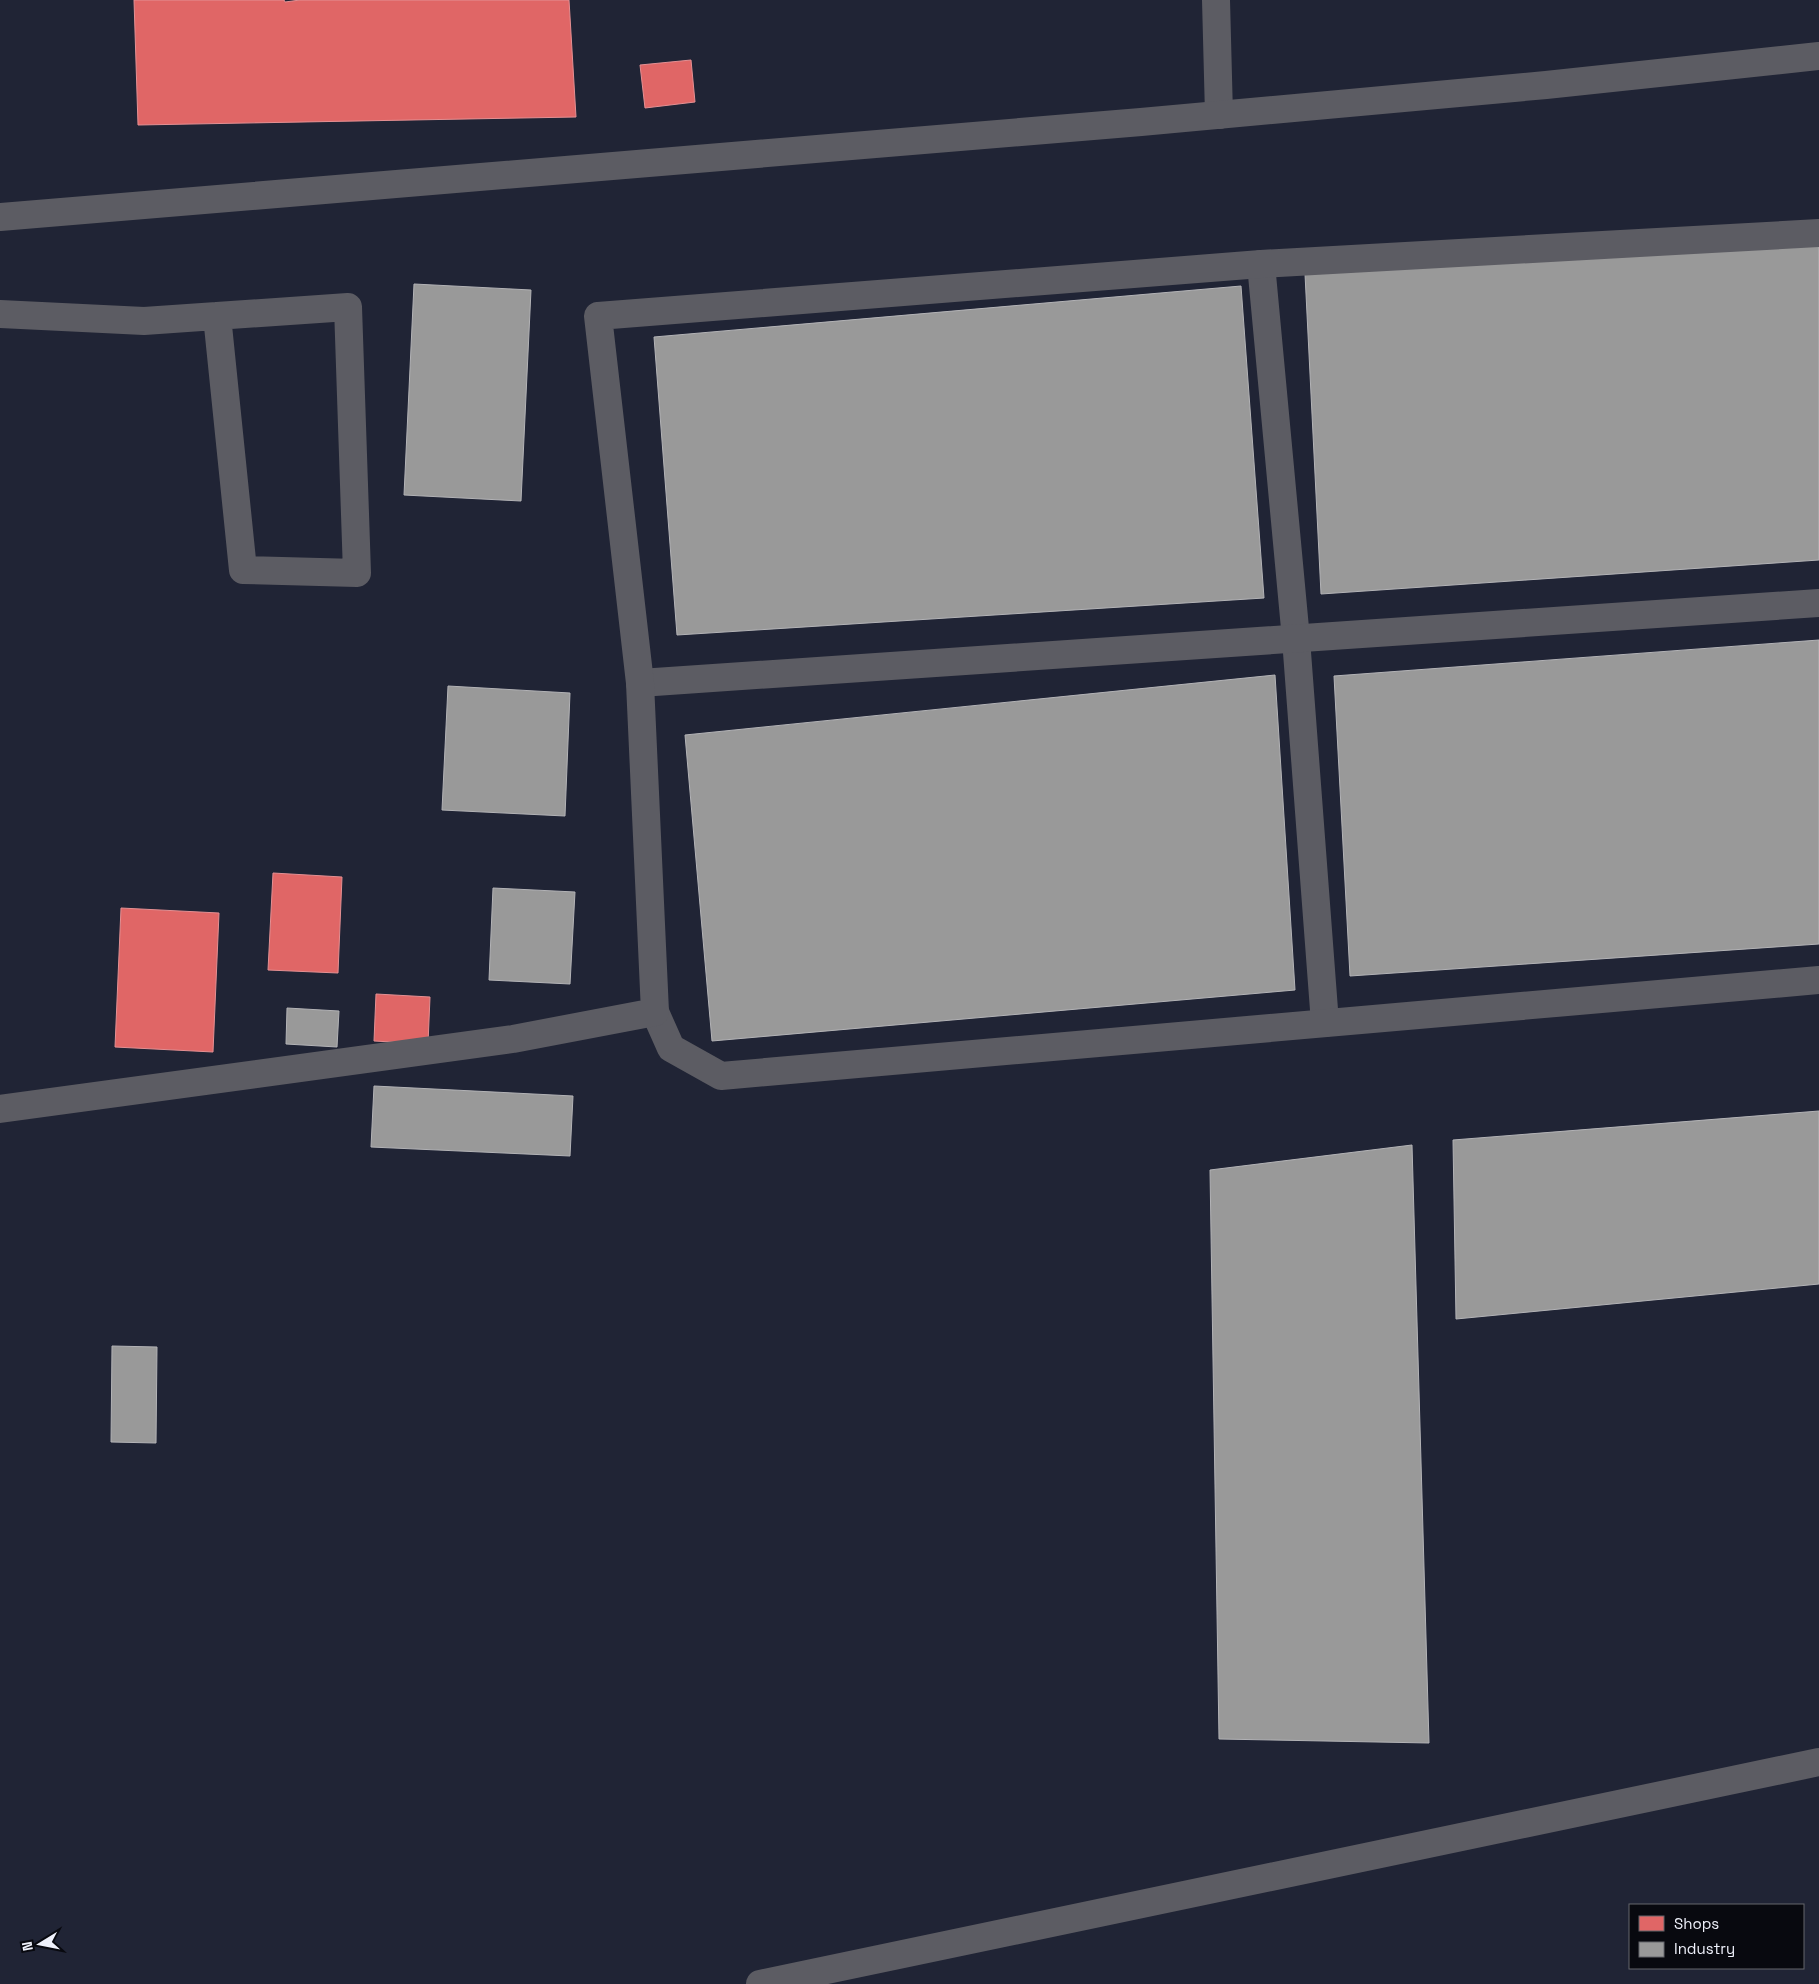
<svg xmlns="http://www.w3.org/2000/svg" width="1819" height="1984" viewBox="0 0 1819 1984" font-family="'Space Grotesk',sans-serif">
<rect width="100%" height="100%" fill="#202128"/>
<path fill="#202435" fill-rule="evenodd" d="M0,0H1819V1984H0ZM1630,1905H1803V1968H1630Z"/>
<g fill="#e06666" stroke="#e49093">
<polygon points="134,0 284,0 285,2 300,0 569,0 576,117 138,125"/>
<polygon points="691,60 695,102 645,108 640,65"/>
<polygon points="273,873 342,877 338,973 268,970"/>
<polygon points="121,908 219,913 213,1052 115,1047"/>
<polygon points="376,994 430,997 428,1044 374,1041"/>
</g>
<g fill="#999" stroke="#b3b3b6">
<polygon points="1819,244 1819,560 1321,594 1305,274"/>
<polygon points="414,284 531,290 521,501 404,495"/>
<polygon points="1241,286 1264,598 677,635 654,337"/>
<polygon points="1819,640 1819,944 1350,976 1334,676"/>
<polygon points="1275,675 1295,990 712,1041 685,735"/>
<polygon points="448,686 570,693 565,816 442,810"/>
<polygon points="493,888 575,892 570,984 489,980"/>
<polygon points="287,1008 339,1011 337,1047 286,1044"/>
<polygon points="374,1086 573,1096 570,1156 371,1147"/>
<polygon points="1819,1111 1819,1284 1456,1319 1453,1140"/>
<polygon points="1412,1145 1429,1743 1219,1739 1210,1170"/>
<polygon points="112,1346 157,1347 156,1443 111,1442"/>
</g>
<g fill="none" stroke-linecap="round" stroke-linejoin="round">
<g stroke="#5c5c63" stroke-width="28">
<polyline points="1216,0 1219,115"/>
<polyline points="0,217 1141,122 1546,85 1819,56"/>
<polyline points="1261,264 1296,639 1325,1023"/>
<polyline points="0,314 144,321 348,307 357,573 243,570 217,316"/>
<polyline points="640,683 1819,603"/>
<polyline points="655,1012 671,1048 721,1076 1819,980"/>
<polyline points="0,1109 513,1039 655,1012 640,683 598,316 1261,264 1819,233"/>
<polyline points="760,1984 1819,1762"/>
</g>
</g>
<rect x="1629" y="1904" width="175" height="65" fill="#08090f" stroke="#64666d"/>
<rect x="1639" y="1916" width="25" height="15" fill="#e06666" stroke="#64666d"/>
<text x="1674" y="1929" font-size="15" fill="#eff1fb">Shops</text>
<rect x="1639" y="1942" width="25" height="15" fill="#999999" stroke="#64666d"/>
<text x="1674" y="1954" font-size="15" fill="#eff1fb">Industry</text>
<g transform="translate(40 1944) rotate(260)" stroke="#08090f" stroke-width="4" paint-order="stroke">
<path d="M0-4L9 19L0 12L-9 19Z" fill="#eff1fb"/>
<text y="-8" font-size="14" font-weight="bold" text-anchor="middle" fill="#eff1fb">N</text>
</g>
</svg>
